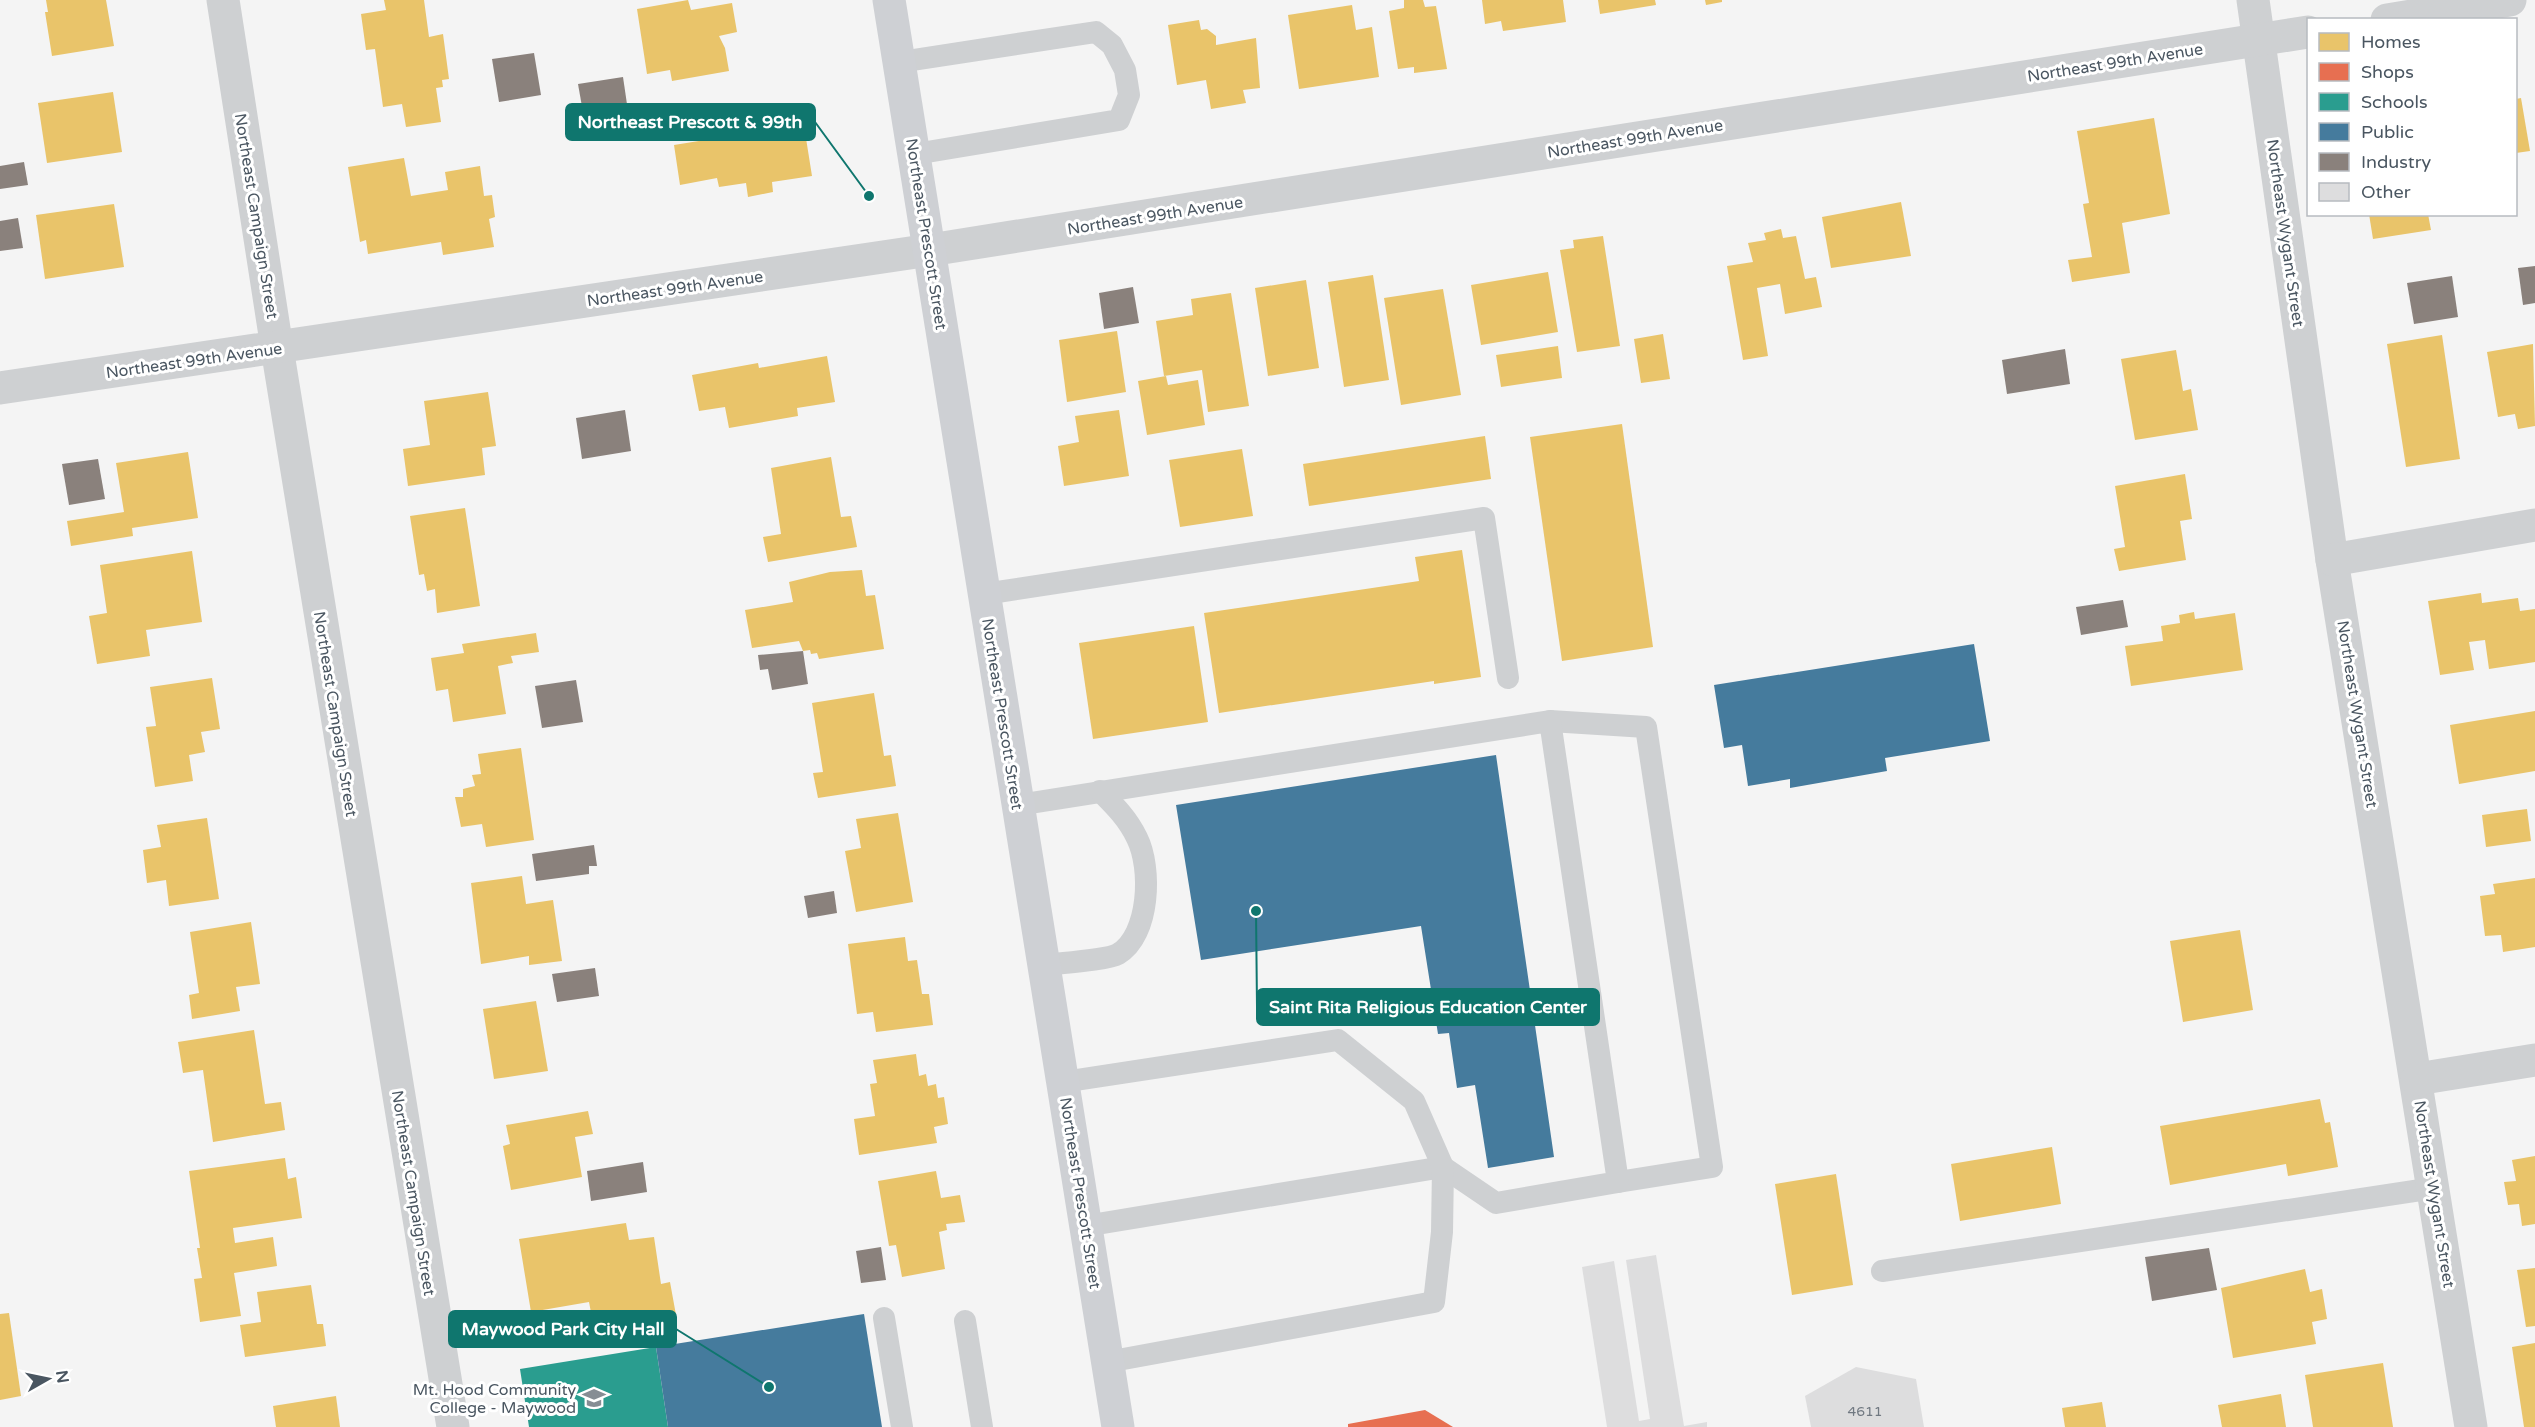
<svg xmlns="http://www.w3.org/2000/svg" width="2535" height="1427" viewBox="0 0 2535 1427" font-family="'Varela Round',sans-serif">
<rect width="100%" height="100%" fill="#f4f4f4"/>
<g fill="#e9c46a">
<polygon points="46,0 106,0 114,46 52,56 45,12 48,12"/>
<polygon points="384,0 424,0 429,37 443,34 449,79 442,80 443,87 436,88 441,122 406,127 402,104 383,107 375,49 366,50 361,14 386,10"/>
<polygon points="688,0 691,10 732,3 737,32 719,36 725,48 729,71 672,81 670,70 647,74 637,9"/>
<polygon points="1404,0 1423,0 1425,7 1436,6 1447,69 1414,73 1414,67 1398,69 1389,11 1404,8"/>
<polygon points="1482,0 1563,0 1566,22 1503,31 1501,21 1485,24"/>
<polygon points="1598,0 1655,0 1656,5 1600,14"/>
<polygon points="1705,0 1722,0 1722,2 1706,5"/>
<polygon points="1352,5 1356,30 1372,27 1379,77 1299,89 1288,15"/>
<polygon points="1199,20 1201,30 1207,29 1216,36 1216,45 1256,38 1260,88 1243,90 1246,103 1211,109 1206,80 1177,85 1168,25"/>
<polygon points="113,92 122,152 47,163 38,103"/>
<polygon points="2521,98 2530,151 2516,153 2516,99"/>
<polygon points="2154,118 2170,214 2122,223 2130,273 2072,282 2068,260 2092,257 2083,204 2089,203 2077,131"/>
<polygon points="774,129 776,137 805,132 812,176 772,182 773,192 748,197 746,183 719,187 717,178 680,185 674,145"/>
<polygon points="404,158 411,196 448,190 445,172 480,166 484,196 492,195 495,217 489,219 494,247 443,255 441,242 368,254 366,240 360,242 348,167"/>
<polygon points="1901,202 1911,256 1831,268 1822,217"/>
<polygon points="114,204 124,267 45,279 36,215"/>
<polygon points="2369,214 2428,214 2431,230 2373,239"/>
<polygon points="1781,229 1783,238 1796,236 1805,279 1816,277 1822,307 1785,314 1780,284 1757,288 1768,356 1743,360 1727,266 1753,262 1748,243 1766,240 1764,233"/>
<polygon points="1603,236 1620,346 1577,352 1560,250 1574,248 1573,240"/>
<polygon points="1548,272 1558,332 1481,345 1471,285"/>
<polygon points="1373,275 1389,380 1344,387 1328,282"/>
<polygon points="1306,280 1319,368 1268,376 1255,288"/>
<polygon points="1443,289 1461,395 1401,405 1384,298"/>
<polygon points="1231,293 1249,406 1208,412 1202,370 1164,376 1156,321 1193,315 1191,299"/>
<polygon points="1117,331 1126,392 1067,402 1059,340"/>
<polygon points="1663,334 1670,379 1641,383 1634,339"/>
<polygon points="2442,335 2460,459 2406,467 2387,344"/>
<polygon points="2533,344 2535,426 2518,429 2515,414 2498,417 2487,352"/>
<polygon points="1558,346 1562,378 1501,387 1496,355"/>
<polygon points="2176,350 2183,391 2191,389 2198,430 2135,440 2121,359"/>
<polygon points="827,356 835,402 797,408 798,416 729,428 725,407 699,411 692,375 758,363 759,368"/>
<polygon points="1166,376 1168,385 1198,380 1205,425 1147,435 1138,381"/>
<polygon points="488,392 496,446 482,448 485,475 408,486 403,449 430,445 424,401"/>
<polygon points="1119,410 1129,476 1064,486 1058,446 1079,442 1075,416"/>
<polygon points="1622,424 1653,647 1562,661 1530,437"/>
<polygon points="1485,436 1491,479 1309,506 1303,464"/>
<polygon points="1242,449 1253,516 1180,527 1169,460"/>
<polygon points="188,452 198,518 132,528 133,536 71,546 67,521 124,512 116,463"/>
<polygon points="831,457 841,517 851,516 857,547 768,562 763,537 781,534 771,468"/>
<polygon points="2185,474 2192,519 2180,521 2186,560 2119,571 2114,549 2125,547 2115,486"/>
<polygon points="465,508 480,606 437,613 435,589 427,591 424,574 419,575 410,516"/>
<polygon points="1462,550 1481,677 1434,684 1434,681 1219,713 1204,613 1419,581 1415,557"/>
<polygon points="192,551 202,622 146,630 150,656 97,664 89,616 107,613 100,565"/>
<polygon points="862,570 866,596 875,595 884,649 819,659 817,653 811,654 810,650 803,651 799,641 752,648 745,610 793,602 789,582 830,572"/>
<polygon points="2481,593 2482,603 2518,598 2520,611 2535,609 2535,662 2489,669 2485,640 2469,642 2474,670 2440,675 2428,601"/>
<polygon points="2194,612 2195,619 2235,613 2243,670 2131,686 2125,646 2163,641 2161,626 2180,623 2179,615"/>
<polygon points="1194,626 1208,722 1093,739 1079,643"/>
<polygon points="536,633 539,652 511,656 513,663 498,666 506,714 453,722 448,689 436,691 431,658 464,653 462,644"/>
<polygon points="212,678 220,729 201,732 205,752 189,755 193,781 155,787 146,727 156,726 150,687"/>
<polygon points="874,693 884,756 891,755 896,786 818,798 813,773 823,772 812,703"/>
<polygon points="2535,711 2535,771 2459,784 2450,725"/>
<polygon points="521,748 534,840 486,847 482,824 461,827 455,797 463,797 463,789 475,786 472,775 481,774 478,754"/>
<polygon points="2527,809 2531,841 2486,847 2482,815"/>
<polygon points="898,813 913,902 856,912 845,851 861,848 856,819"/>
<polygon points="207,818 219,899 169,906 166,880 147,883 143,850 161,847 157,825"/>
<polygon points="522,876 526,904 553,900 562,961 529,965 529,956 481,964 471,883"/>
<polygon points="2535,878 2535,947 2503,952 2501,935 2485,936 2480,896 2495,894 2493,884"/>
<polygon points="251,922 260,984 236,987 240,1011 192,1019 189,995 199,993 190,932"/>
<polygon points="2240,930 2253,1010 2183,1022 2170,941"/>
<polygon points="905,937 908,961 917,960 922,994 929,994 933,1025 876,1032 873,1012 857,1014 848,944"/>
<polygon points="536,1001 548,1071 494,1079 483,1009"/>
<polygon points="254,1030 265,1104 281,1102 285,1130 213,1142 203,1070 183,1073 178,1042"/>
<polygon points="916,1054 919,1076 926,1074 928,1086 936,1084 938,1098 944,1097 948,1124 934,1127 937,1143 859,1155 854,1119 875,1116 870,1084 877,1083 873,1060"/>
<polygon points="2320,1099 2325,1123 2330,1122 2338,1167 2288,1176 2286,1164 2170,1185 2160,1126"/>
<polygon points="588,1111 593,1134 575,1137 582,1177 511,1190 503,1146 510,1144 506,1125"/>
<polygon points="2052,1147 2061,1204 1960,1221 1951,1164"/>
<polygon points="2535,1156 2535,1224 2522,1226 2519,1204 2508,1205 2504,1182 2516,1181 2512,1160"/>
<polygon points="285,1158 288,1179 296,1177 302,1218 233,1228 235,1243 273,1237 277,1266 234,1273 241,1316 200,1322 194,1279 202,1278 197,1248 200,1248 189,1171"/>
<polygon points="936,1171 941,1198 960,1195 965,1222 946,1224 947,1230 939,1232 945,1269 902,1277 896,1245 889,1246 878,1181"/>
<polygon points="1836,1174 1853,1285 1792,1295 1775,1184"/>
<polygon points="626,1223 629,1240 654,1237 661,1284 670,1282 676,1315 594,1328 589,1302 531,1312 519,1239"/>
<polygon points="2535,1268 2535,1326 2526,1327 2517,1270"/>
<polygon points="2305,1269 2310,1292 2322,1289 2327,1319 2312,1322 2316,1344 2233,1358 2221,1288"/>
<polygon points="311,1285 317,1324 323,1324 326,1346 245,1357 240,1325 261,1322 257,1292"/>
<polygon points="9,1313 21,1396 0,1400 0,1314"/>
<polygon points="2535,1343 2535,1427 2524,1427 2512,1347"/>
<polygon points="2383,1363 2393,1427 2313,1427 2305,1375"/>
<polygon points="2281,1394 2286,1427 2222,1427 2218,1405"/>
<polygon points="336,1396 340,1427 276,1427 273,1406"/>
<polygon points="2102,1402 2106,1427 2065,1427 2062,1408"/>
</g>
<polygon fill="#e76f51" points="1425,1410 1453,1427 1348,1427 1348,1424"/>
<polygon fill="#2a9d8f" points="656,1347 668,1427 529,1427 520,1369"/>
<g fill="#457b9d">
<polygon points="1974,644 1990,741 1885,758 1887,771 1790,788 1790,779 1748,786 1742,745 1724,748 1714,685"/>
<polygon points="1496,755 1554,1157 1488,1168 1475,1085 1457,1088 1449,1033 1438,1034 1421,926 1201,960 1176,805"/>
<polygon points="864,1314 882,1427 668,1427 656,1347"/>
</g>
<g fill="#8a817c">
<polygon points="534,53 541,95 499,102 492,59"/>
<polygon points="623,77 628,111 584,118 578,84"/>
<polygon points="24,162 28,185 0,189 0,166"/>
<polygon points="18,218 23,248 0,251 0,221"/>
<polygon points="2535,266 2535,303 2523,305 2518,268"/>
<polygon points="2452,276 2458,317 2414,324 2407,283"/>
<polygon points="1133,287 1139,323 1104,329 1099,293"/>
<polygon points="2065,349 2070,384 2007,394 2002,360"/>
<polygon points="625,410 631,451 582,459 576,418"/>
<polygon points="98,459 105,499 69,505 62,464"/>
<polygon points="2123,600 2128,627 2081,635 2076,607"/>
<polygon points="803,651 808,684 772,690 768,669 760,670 758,655"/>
<polygon points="576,680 583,722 542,728 535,686"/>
<polygon points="594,845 597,866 589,866 589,874 536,881 532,854"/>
<polygon points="834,891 837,913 808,918 804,896"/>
<polygon points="595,968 599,996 557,1002 552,974"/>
<polygon points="643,1162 647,1192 591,1201 587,1171"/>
<polygon points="881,1247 886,1280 861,1283 856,1251"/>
<polygon points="2209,1248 2217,1290 2152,1301 2145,1257"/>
</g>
<g fill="#ddddde">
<polygon points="1656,1255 1684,1426 1707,1422 1707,1427 1607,1427 1582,1267 1614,1261 1639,1421 1650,1419 1626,1260"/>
<polygon points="1856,1367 1916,1379 1924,1427 1811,1427 1805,1396"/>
</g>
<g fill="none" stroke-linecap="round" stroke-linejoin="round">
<g stroke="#ced0d2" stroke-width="22">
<polyline points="900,62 1096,32 1112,45 1125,70 1129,95 1119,120 915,154"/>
<polyline points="984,594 1484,518 1508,678"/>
<polyline points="1550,721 1646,727 1712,1167 1618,1182"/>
<polyline points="1018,805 1550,721 1618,1182 1496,1203 1443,1167 1085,1226"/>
<path d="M1045,965C1060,963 1108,960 1118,954C1150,935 1152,868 1137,838C1128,819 1115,806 1100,791"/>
<polyline points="1063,1082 1338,1040 1414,1101 1443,1167 1442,1232 1434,1302 1107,1362"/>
<polyline points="1882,1271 2434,1188"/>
<polyline points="884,1318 902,1427"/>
<polyline points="965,1321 982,1427"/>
</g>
<g stroke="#ced0d2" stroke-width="33">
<polyline points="223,0 277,348 453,1427"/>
<polyline points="2253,0 2332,560 2471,1427"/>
<polyline points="2387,20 2510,0"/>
<polyline points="0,388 930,250 2308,32"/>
<polyline points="2332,560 2535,525"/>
<polyline points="2417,1079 2535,1060"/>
</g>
<polyline stroke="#ced0d4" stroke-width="33" points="889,0 1118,1427"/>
</g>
<defs>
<g id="university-bare" transform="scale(1.8)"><path d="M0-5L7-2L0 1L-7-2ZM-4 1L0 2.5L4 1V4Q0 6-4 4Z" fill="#868d94" stroke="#fff" stroke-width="2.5" paint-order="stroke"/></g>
</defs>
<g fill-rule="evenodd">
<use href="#university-bare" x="594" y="1398"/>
</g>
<g text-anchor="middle" stroke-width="6" stroke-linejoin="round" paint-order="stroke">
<g font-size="14" fill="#707881">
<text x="1865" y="1416">4611</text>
</g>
<g font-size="16" fill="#4a5661" stroke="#fff">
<text transform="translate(2115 62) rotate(-9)" y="6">Northeast 99th Avenue</text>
<text transform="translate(1635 138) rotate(-9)" y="6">Northeast 99th Avenue</text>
<text transform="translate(1155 215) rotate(-9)" y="6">Northeast 99th Avenue</text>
<text transform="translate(257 216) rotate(81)" y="6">Northeast Campaign Street</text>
<text transform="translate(2286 233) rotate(82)" y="6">Northeast Wygant Street</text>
<text transform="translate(927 234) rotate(81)" y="6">Northeast Prescott Street</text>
<text transform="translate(675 288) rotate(-8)" y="6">Northeast 99th Avenue</text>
<text transform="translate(194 360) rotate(-8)" y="6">Northeast 99th Avenue</text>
<text transform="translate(336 714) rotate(81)" y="6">Northeast Campaign Street</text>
<text transform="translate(1003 714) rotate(81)" y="6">Northeast Prescott Street</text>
<text transform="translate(2358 714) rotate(81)" y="6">Northeast Wygant Street</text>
<text transform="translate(414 1193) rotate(81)" y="6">Northeast Campaign Street</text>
<text transform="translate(1081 1193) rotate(81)" y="6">Northeast Prescott Street</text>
<text transform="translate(2435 1194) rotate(81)" y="6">Northeast Wygant Street</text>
</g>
<g font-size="16" fill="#4a5661" stroke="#fff" text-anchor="end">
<text x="576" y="1395">Mt. Hood Community<tspan x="576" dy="18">College - Maywood</tspan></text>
</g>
</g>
<path fill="none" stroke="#0f766e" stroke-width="2" d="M869 196L815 122M1256 911L1257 1007M769 1387L676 1329"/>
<g fill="#0f766e" stroke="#fff" stroke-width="2">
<circle cx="869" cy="196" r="6"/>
<circle cx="1256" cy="911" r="6"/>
<circle cx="769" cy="1387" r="6"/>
</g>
<g fill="#0f766e" stroke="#0f766e" stroke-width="2">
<rect x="566" y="104" width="249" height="36" rx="6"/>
<rect x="1257" y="989" width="342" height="36" rx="6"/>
<rect x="449" y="1311" width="227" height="36" rx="6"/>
</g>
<g font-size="18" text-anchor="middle" font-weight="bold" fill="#fff">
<text x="690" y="128">Northeast Prescott &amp; 99th</text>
<text x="1428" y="1013">Saint Rita Religious Education Center</text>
<text x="563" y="1335">Maywood Park City Hall</text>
</g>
<rect x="2307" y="18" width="210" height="198" fill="#ffffff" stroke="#b7bbc0" stroke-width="1.5"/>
<rect x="2319" y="33" width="30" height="18" fill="#e9c46a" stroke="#b7bbc0" stroke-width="1.5"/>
<text x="2361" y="48" font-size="18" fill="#4a5661">Homes</text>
<rect x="2319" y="63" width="30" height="18" fill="#e76f51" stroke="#b7bbc0" stroke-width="1.5"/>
<text x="2361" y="78" font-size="18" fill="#4a5661">Shops</text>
<rect x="2319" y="93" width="30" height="18" fill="#2a9d8f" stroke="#b7bbc0" stroke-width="1.5"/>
<text x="2361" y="108" font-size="18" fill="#4a5661">Schools</text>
<rect x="2319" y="123" width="30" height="18" fill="#457b9d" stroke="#b7bbc0" stroke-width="1.5"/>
<text x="2361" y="138" font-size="18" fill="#4a5661">Public</text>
<rect x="2319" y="153" width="30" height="18" fill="#8a817c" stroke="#b7bbc0" stroke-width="1.5"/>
<text x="2361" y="168" font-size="18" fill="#4a5661">Industry</text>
<rect x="2319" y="183" width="30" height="18" fill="#ddddde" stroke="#b7bbc0" stroke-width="1.5"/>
<text x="2361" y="198" font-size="18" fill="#4a5661">Other</text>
<g transform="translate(48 1379) rotate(81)" stroke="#ffffff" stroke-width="4.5" paint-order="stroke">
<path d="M0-4.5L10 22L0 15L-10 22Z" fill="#4a5661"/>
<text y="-9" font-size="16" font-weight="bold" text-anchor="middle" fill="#4a5661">N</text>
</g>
</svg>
